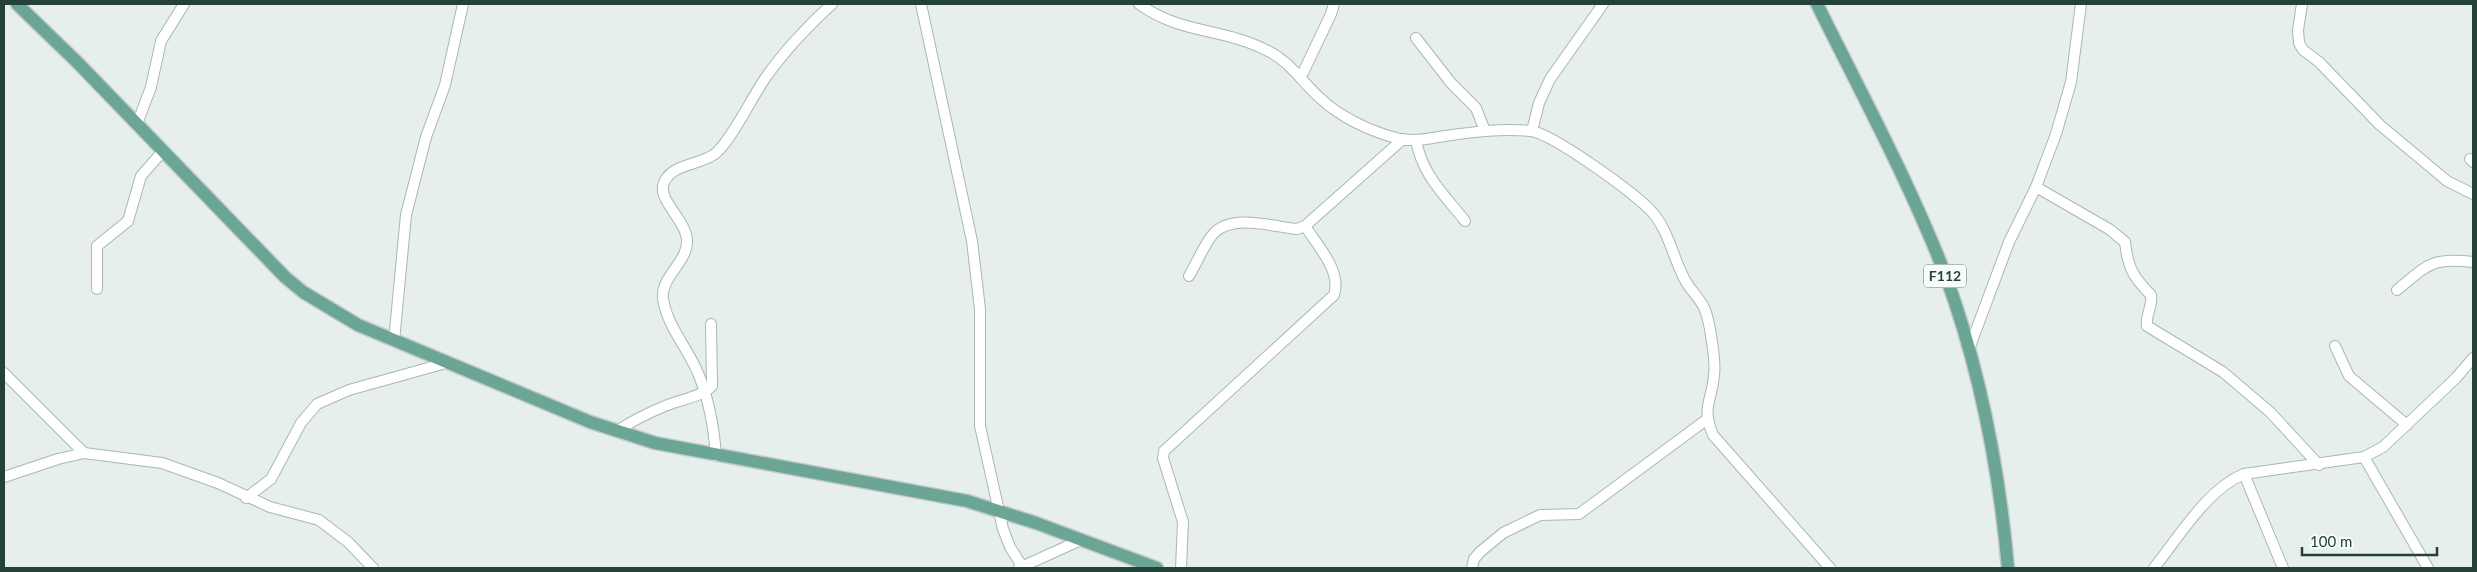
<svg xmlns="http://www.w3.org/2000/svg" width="2477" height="572" viewBox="0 0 2477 572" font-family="Lato,sans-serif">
<rect width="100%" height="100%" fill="#e6efeb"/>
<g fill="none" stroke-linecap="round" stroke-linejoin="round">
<g stroke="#a8b8b2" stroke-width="12">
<g id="minor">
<polyline points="921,4 972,241 980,309 980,426 1003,529 1010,547 1022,566"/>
<path d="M1139,4C1180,34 1223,28 1266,50C1290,61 1301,81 1320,98C1341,118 1372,132 1400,139C1415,142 1431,138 1445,136C1473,132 1503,128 1531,131C1553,134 1638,195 1653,213C1669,232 1673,258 1685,280C1690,290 1701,299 1705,310C1710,322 1716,363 1714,375C1712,402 1701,406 1713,435L1830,568"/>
<polyline points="2302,4 2298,30 2299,43 2303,50 2319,62 2380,125 2447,181 2473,194"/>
<polyline points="1416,38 1451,83 1476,108 1485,131"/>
<polyline points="1301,77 1331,14 1334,4"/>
<polyline points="137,124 151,87 161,41 184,4"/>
<polyline points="1532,131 1539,103 1550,79 1603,4"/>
<path d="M1416,140C1422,175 1444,194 1465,221"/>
<polyline points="2470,159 2473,162"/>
<path d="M2036,187L2109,229L2125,242C2128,268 2133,277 2151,295C2153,307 2145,315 2147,326L2223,372L2270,412L2319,465"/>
<path d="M1189,276C1197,263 1204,244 1214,233C1233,213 1274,227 1297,229L1305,226L1403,139"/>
<polyline points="97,289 97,246 128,221 141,176 163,151"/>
<path d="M2397,290C2428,265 2431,257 2473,262"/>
<polyline points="394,341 406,215 426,137 445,85 463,4"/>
<polyline points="2335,346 2349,376 2407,425"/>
<polyline points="1969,349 2009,242 2036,187 2056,134 2071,82 2081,4"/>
<polyline points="4,373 84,453"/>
<path d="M617,431C632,421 648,413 665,406C681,399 699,398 712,386L711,324"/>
<path d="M716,456C714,428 710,404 700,378C691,352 667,327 663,299C660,277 688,262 687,241C687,222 660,202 663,186C668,163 701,166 716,153C732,139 752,97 766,77C785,50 808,26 832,4"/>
<polyline points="2364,457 2428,568"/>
<polyline points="2244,474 2283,568"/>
<polyline points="4,477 58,459 84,453 162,463 218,483 270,507 319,520 348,542 373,568"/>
<polyline points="246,498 271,479 301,423 317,404 349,390 446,363"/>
<polyline points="1019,568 1081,540"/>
<path d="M1181,568L1183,522L1163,458L1164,451L1334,295C1342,271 1317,245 1305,226"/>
<polyline points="1472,568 1474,559 1480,552 1503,533 1540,515 1579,514 1706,420"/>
<path d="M2154,568C2179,537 2207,489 2244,474L2364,457L2383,447L2456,378L2473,358"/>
</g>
</g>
<g stroke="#c2cac8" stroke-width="15">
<g id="major">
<polyline points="17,4 78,63 285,277 303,292 358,325 590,422 655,443 967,501 1036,523 1157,568"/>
<path d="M1817,4C1861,93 1909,181 1945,274C1980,369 1999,468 2008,568"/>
</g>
</g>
<use href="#minor" stroke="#fff" stroke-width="10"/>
<use href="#major" stroke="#6aa596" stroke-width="12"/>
</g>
<g text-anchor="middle" stroke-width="4" stroke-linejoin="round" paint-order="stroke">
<rect fill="#f7fbf9" stroke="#637a73" stroke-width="1" x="1924" y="264.5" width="42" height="23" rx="4"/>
<g font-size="14" font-weight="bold" fill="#24423a">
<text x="1945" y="281">F112</text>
</g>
</g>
<rect width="2477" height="572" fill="none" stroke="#24423a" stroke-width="10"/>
<path d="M2302 547v8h135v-8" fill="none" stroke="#24423a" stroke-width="2.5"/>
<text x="2310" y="547" font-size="15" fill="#24423a" stroke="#f7fbf9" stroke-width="4" paint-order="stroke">100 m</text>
</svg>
